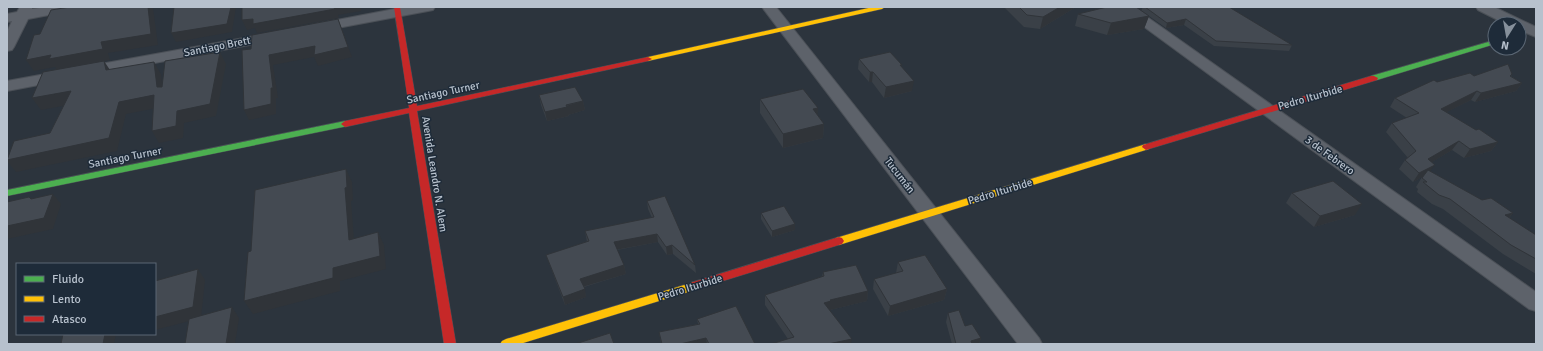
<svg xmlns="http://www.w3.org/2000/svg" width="1543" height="351" viewBox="0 0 1543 351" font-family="Signika,sans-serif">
<rect width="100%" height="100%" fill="#2c343d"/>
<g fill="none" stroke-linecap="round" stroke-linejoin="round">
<g stroke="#4b5057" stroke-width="2">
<g id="street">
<polygon points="20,7 32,7 32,9 46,7 77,7 75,10 70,11 28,19 14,47 12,50 7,51 7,32 12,21 7,22 7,14 17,12"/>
<polygon points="405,7 435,7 433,10 428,11 316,32 311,31 309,28 311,25 316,24"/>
<polygon points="762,7 776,7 1039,338 1042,344 1018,344"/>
<polygon points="1117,7 1133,7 1536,292 1536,311 1529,309"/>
<polygon points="1476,7 1494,7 1536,27 1536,37 1519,30 1519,24 1506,24 1478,10"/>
<polygon points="276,32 281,33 283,36 281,39 7,91 7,81"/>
</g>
</g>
<g stroke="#4b5057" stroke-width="1">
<g id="fast">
<polygon points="1495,40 1495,44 1377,80 1374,80 1370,78 1371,76"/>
<polygon points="345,121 349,124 348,126 7,196 7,190"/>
</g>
</g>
<g stroke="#4b5057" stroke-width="1">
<g id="slow">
<polygon points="873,7 885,7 882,9 648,61 644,59 648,57"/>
<polygon points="1146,144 1150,147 1149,149 839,245 836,244 834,241 836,238"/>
<polygon points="694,282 698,283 699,286 698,289 520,344 500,344 502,341 506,339"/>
</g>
</g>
<g stroke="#4b5057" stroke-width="1">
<g id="jam">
<polygon points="394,7 400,7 417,106 648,57 652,59 648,61 417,111 456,344 444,344 409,113 345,127 341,124 345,121 409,108"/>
<polygon points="1371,76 1374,76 1378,78 1377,80 1149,149 1146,150 1142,147 1143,145"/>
<polygon points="839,237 842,238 844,241 842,244 694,290 690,289 689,286 690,283"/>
</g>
</g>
<use href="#street" fill="#5d626a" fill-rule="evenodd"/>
<use href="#fast" fill="#4caf50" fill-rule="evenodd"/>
<use href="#slow" fill="#ffc107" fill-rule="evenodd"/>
<use href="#jam" fill="#c62828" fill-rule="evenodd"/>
</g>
<g fill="#3a4047">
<polygon points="1004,7 1076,7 1040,29 1024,27"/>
<polygon points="1143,7 1229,7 1292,45 1289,51 1214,46 1184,25 1166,28 1149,16 1144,29 1107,35 1075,26 1078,14 1141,11"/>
<polygon points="859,59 902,67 912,91 884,98 872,82 869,82 858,69"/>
<polygon points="1512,74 1511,76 1522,83 1516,91 1475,102 1471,100 1446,112 1476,130 1498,142 1491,151 1464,158 1452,150 1432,162 1430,171 1482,200 1513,213 1509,218 1536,235 1536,274 1503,254 1443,209 1432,204 1417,192 1418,189 1416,187 1422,177 1413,182 1399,169 1405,160 1408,158 1386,132 1392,123 1407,118 1390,107 1395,98 1437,82"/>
<polygon points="539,95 583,101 585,110 568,115 569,116 547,121 541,105"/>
<polygon points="760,99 818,108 817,114 824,124 823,138 783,148 760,113"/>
<polygon points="1292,193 1355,215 1314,227 1286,203"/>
<polygon points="647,201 695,265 696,273 673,254 667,255 658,242 617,250 624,265 626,274 584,287 586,297 565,305 549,263 546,255 587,242 585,231 652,218 648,209"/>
<polygon points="761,213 795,224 795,230 772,237 761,219"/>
<polygon points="898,262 947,289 944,300 888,316 873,289 874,279 896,273"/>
<polygon points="823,272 868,291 867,301 830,310 830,311 852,339 788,339 765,305 765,295 822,277"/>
<polygon points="948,313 981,338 979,344 952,344 946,322"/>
<polygon points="697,319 755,344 661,344 659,332 698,324"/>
</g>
<g fill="#303439">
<polygon points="148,7 152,7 153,8 158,45 108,53 110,60 104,61 112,73 57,70 55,67 34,71 26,60 51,55 101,42"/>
<polygon points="231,7 236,7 232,32 176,42 171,33"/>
<polygon points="334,7 361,7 361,11 338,15 339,18 257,33 255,28 247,30 242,20"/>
<polygon points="1060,7 1076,7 1040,29 1043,17"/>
<polygon points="1149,16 1144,29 1107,35 1111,23"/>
<polygon points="338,19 352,57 318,66 314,57 273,65 278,98 276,98 276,114 249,120 244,110 271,88 269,55"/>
<polygon points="1186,19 1184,25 1166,28 1167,23"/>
<polygon points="220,52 226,64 216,116 184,123 183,138 159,143 152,131 177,111"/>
<polygon points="154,62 161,74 164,99 157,87"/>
<polygon points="870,72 873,72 872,82 869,82"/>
<polygon points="914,81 912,91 884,98 886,87"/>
<polygon points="1522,83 1516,91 1475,102 1481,93"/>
<polygon points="71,91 79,103 41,110 32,98"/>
<polygon points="1477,91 1471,100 1435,118 1441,109"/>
<polygon points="154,95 162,107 126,114 117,151 16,172 7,161 7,160 119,102"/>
<polygon points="583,101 585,110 568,115 569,116 547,121 545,112"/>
<polygon points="818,108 817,122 813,109"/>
<polygon points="824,124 823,138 783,148 783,134"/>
<polygon points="1459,141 1452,150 1421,169 1428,159"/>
<polygon points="1498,142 1491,151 1464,158 1470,149"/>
<polygon points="1435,165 1428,174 1413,182 1419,173"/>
<polygon points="346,169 352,182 353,200 351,201 355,253 349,240 345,188"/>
<polygon points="53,194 61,204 53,229 7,239 7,226"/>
<polygon points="1362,204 1355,215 1314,227 1320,216"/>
<polygon points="1513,213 1505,222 1505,215"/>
<polygon points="795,224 795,230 772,237 772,231"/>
<polygon points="378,232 384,245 386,269 340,281 340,291 253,314 244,301 333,268"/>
<polygon points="657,234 658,242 615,250 614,242"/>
<polygon points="672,245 673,254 667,255 666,247"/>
<polygon points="624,265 626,274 582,287 580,279"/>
<polygon points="198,269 205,280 201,318 155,330 155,317"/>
<polygon points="585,289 586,297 565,305 563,297"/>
<polygon points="947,289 944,300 888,316 890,306"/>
<polygon points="868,291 867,301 830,310 830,311 824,303 830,300"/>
<polygon points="232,307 239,318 235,344 226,344"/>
<polygon points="105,334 116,334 114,344 103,344"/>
<polygon points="706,338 707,344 680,344"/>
<polygon points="981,338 979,344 970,344 971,341"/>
<polygon points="852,339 851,344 828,344"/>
</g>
<g fill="#444a52" stroke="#303439">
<polygon points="70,7 148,7 151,34 101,42 103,49 49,59 51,55 26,60 34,35 40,34 51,10"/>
<polygon points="174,7 231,7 227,24 171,33"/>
<polygon points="242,7 334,7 335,9 253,24 253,19 242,20"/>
<polygon points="1019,7 1060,7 1043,17 1027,15"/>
<polygon points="1107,7 1136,7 1149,16 1111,23 1078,14"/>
<polygon points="1145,7 1229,7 1292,45 1216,41 1186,19 1167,23"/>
<polygon points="338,19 348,47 314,55 315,46 269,55 273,88 271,88 271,104 244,110 242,50 251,49 252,35"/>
<polygon points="220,52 210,104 177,111 176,126 152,131 154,95 119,102 109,138 7,160 14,141 50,133 71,91 32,98 43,72 104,61 106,70 154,62 157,87 162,87 165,61"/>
<polygon points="890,52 902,65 900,65 914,81 886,87 873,72 870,72 859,59"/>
<polygon points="1508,64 1512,74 1510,76 1522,83 1481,93 1477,91 1441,109 1476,130 1479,129 1498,142 1470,149 1459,141 1428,159 1435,165 1419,173 1405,160 1416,151 1392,123 1419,113 1395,98 1434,80 1437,82 1470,73 1474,76"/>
<polygon points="575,87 583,101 566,105 567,107 545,112 539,95"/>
<polygon points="803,89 818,108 813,109 824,124 783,134 760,99"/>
<polygon points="346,169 347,187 345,188 349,240 378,232 380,256 333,268 333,278 244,301 248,252 251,251 255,190"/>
<polygon points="1428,170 1482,200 1491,198 1513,213 1505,215 1536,235 1536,259 1511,245 1450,199 1439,195 1423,182 1427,182 1422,178"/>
<polygon points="1333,181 1362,204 1320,216 1292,193"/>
<polygon points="53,194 44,218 7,226 7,202 29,197 31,199"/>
<polygon points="665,196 695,265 672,245 666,247 657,234 614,242 624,265 580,279 585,289 563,297 546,255 589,241 585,231 654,217 647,201"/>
<polygon points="784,206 795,224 772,231 761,213"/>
<polygon points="925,255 947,289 890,306 874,279 903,271 898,262"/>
<polygon points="856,265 868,291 830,300 831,301 824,303 852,339 828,344 771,344 794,337 765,295 824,276 823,272"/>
<polygon points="198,269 193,307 155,317 155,281"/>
<polygon points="736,306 755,344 709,344 706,338 680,344 662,344 659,332 700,324 697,319"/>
<polygon points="232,307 226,344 185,344 189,319"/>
<polygon points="959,310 965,326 972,324 981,338 971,341 972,344 956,344 948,313"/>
<polygon points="610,333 614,344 575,344"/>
<polygon points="63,334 105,334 103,344 61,344"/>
</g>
<g text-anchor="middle" stroke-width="3" stroke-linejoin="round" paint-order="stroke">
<g font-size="11" fill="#b7c1cd" stroke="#1e2b39">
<text transform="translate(217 46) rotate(-11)" y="4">Santiago Brett</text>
<text transform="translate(443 92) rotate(-12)" y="4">Santiago Turner</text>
<text transform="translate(1310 97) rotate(-16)" y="4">Pedro Iturbide</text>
<text transform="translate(1330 155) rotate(36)" y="4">3 de Febrero</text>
<text transform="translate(125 157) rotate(-11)" y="4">Santiago Turner</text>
<text transform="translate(435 174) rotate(81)" y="4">Avenida Leandro N. Alem</text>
<text transform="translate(900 175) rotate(52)" y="4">Tucumán</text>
<text transform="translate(1000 191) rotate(-17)" y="4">Pedro Iturbide</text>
<text transform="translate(690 287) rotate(-17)" y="4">Pedro Iturbide</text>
</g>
</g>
<rect width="1543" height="351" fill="none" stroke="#b7c1cd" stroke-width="16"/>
<rect x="16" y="263" width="140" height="72" fill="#1e2b39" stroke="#5b6774"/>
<rect x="24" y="276" width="20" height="6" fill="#4caf50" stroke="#5b6774"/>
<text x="52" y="283" font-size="12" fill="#b7c1cd">Fluido</text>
<rect x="24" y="296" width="20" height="6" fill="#ffc107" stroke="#5b6774"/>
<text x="52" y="303" font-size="12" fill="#b7c1cd">Lento</text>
<rect x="24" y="316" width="20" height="6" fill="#c62828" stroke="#5b6774"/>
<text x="52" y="323" font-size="12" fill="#b7c1cd">Atasco</text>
<g transform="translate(1507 36) rotate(191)"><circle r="19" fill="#1e2b39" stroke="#5b6774"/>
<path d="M0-3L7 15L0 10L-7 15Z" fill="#86909b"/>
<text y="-6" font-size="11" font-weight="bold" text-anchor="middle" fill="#b7c1cd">N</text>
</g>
</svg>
